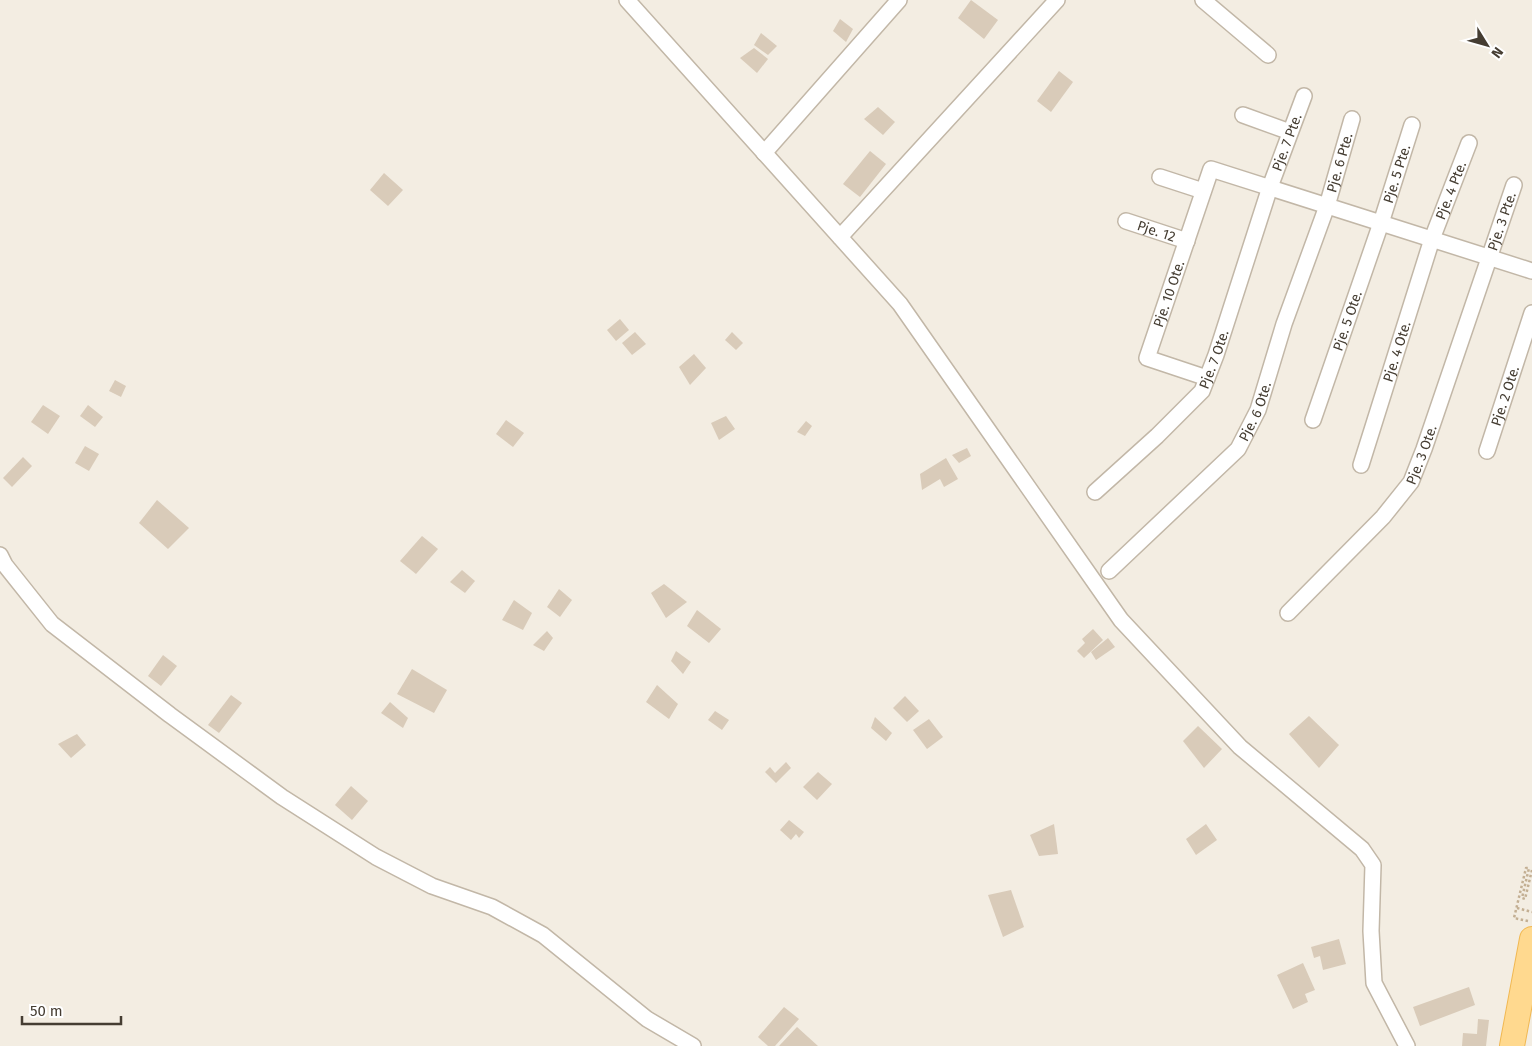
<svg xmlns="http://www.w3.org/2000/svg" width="1532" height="1046" viewBox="0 0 1532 1046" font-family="'Fira Sans',sans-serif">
<rect width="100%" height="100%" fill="#f3ede2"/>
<g fill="#d9cbb9">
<polygon points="971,0 998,20 984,39 958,18"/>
<polygon points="840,19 853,29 846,42 833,31"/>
<polygon points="761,33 777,46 768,55 754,45"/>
<polygon points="754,48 768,59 757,73 740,58"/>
<polygon points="1059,71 1073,82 1051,112 1037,101"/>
<polygon points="878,107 895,122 883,135 864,119"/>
<polygon points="870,151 886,164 860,197 843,184"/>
<polygon points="384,173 403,190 388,206 370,190"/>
<polygon points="620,319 629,330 616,341 607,330"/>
<polygon points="635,332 646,344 632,355 622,343"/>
<polygon points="732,332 743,343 736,350 725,340"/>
<polygon points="694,354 706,368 690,385 679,367"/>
<polygon points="115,380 126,386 121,397 109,391"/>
<polygon points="43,405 60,416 48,434 31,422"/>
<polygon points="88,405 103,417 95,427 80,416"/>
<polygon points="726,416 735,429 719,440 711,423"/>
<polygon points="506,420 524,433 513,447 496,434"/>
<polygon points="806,421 812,426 805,436 797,432"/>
<polygon points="85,446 99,454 89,471 75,463"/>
<polygon points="967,448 971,456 959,463 952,455"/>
<polygon points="23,457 32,466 12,487 3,478"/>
<polygon points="946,458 958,479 944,487 940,479 922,490 920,474"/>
<polygon points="157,500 189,528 168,549 139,523"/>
<polygon points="422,536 438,549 416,574 400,561"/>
<polygon points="462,570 475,581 465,593 450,582"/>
<polygon points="664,584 687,602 666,618 651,593"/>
<polygon points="559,589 572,600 560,617 547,607"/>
<polygon points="514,600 532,613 523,630 502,620"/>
<polygon points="697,610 721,629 709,643 687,626"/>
<polygon points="1093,629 1103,640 1084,658 1077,651 1085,643 1082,639"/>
<polygon points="547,631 553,638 544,651 533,645"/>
<polygon points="1108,638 1115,647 1096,660 1091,652"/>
<polygon points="676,651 691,662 683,674 671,661"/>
<polygon points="163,655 177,666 161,686 148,676"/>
<polygon points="412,669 447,690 434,713 397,694"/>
<polygon points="657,685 678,704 669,719 646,702"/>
<polygon points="231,695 242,703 219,733 208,725"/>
<polygon points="905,696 919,711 907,722 893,708"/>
<polygon points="390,702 408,718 403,728 381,713"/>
<polygon points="715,711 729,720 722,730 708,720"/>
<polygon points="1309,716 1339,745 1319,768 1289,734"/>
<polygon points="875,717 892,733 886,741 871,728"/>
<polygon points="929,719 943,737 927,749 913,730"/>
<polygon points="1198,726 1222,749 1204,768 1183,741"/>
<polygon points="77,734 86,745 71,758 58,744"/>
<polygon points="786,762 791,768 776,783 765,772 770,767 775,773"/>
<polygon points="818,772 832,784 817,800 803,787"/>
<polygon points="351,786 368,801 352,820 335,805"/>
<polygon points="789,820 804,832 799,838 796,834 791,840 780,830"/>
<polygon points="1054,824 1058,854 1039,856 1030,835"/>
<polygon points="1206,824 1217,840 1196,855 1186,839"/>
<polygon points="1011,890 1024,927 1003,937 988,895"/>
<polygon points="1339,939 1346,964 1323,970 1320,956 1314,958 1311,947"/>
<polygon points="1303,963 1315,990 1305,994 1308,1002 1293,1009 1277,975"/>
<polygon points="1469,987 1475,1005 1420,1026 1413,1007"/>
<polygon points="784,1007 799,1019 775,1046 768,1046 758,1037"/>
<polygon points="1478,1019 1489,1020 1486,1046 1462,1046 1463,1033 1477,1034"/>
<polygon points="797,1027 818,1046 779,1046"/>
</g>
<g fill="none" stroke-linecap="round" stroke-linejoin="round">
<g stroke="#c2b7a7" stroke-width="18">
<g id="minor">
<polyline points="627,0 900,304 1121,620 1240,747 1362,849 1373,865 1371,931 1374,983 1407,1046"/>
<polyline points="1203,0 1268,55"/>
<polyline points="1243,115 1290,132"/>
<polyline points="764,153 899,0"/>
<polyline points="1160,177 1203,191"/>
<path id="s1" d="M1126,221L1187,241"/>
<polyline points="840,237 1057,0"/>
<path id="s2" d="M1207,378L1147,358L1211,169L1532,271"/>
<path id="s3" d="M1313,420L1381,223L1412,125"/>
<path id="s4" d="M1487,451L1532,313"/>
<path id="s5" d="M1361,465L1432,239L1469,143"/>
<path id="s6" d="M1095,492L1157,436L1202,391L1216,355L1270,187L1304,96"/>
<polyline points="0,555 5,565 52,624 170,715 282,797 376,857 432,886 492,907 543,935 647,1019 693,1046"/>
<path id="s7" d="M1109,571L1238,449L1258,410L1284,324L1327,206L1352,119"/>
<path id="s8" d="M1288,613L1383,517L1411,482L1424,449L1514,185"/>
</g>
</g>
<g stroke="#f1b852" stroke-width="26">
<polyline id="primary" points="1512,1046 1532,939"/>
</g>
<g stroke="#c3af93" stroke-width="2.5" stroke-dasharray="2.5 2.5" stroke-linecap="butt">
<polyline points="1517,908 1532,912"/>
<polyline points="1528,921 1514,918 1526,868 1529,868 1522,898 1525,899 1532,870"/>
</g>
<use href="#minor" stroke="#fff" stroke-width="15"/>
<use href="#primary" stroke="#ffd98f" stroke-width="24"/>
</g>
<g text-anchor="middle" stroke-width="4" stroke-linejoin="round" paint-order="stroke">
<g font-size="14" fill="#453d32" stroke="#fff">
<text dy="5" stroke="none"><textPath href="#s6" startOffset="410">Pje. 7 Pte.</textPath></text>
<text dy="5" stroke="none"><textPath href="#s7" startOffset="482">Pje. 6 Pte.</textPath></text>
<text dy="5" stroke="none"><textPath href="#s3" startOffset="260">Pje. 5 Pte.</textPath></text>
<text dy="5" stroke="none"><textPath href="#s5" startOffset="289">Pje. 4 Pte.</textPath></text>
<text dy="5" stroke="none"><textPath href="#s8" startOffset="456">Pje. 3 Pte.</textPath></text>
<text dy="5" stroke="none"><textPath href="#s1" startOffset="32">Pje. 12</textPath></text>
<text dy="5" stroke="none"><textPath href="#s2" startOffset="131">Pje. 10 Ote.</textPath></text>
<text dy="5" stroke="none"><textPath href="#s3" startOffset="105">Pje. 5 Ote.</textPath></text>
<text dy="5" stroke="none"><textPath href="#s5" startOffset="119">Pje. 4 Ote.</textPath></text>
<text dy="5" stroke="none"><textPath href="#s6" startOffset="181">Pje. 7 Ote.</textPath></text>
<text dy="5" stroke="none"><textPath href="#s4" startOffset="58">Pje. 2 Ote.</textPath></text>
<text dy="5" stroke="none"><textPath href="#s7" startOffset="219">Pje. 6 Ote.</textPath></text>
<text dy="5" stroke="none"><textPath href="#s8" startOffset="209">Pje. 3 Ote.</textPath></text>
</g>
</g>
<g transform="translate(1487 45) rotate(127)" stroke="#ffffff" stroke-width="4" paint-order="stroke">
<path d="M0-4L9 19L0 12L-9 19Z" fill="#453d32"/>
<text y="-8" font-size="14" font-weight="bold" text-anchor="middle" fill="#453d32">N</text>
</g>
<path d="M22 1016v8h99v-8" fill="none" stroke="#453d32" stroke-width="2.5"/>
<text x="30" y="1016" font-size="15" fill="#453d32" stroke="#ffffff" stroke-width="4" paint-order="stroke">50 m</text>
</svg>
